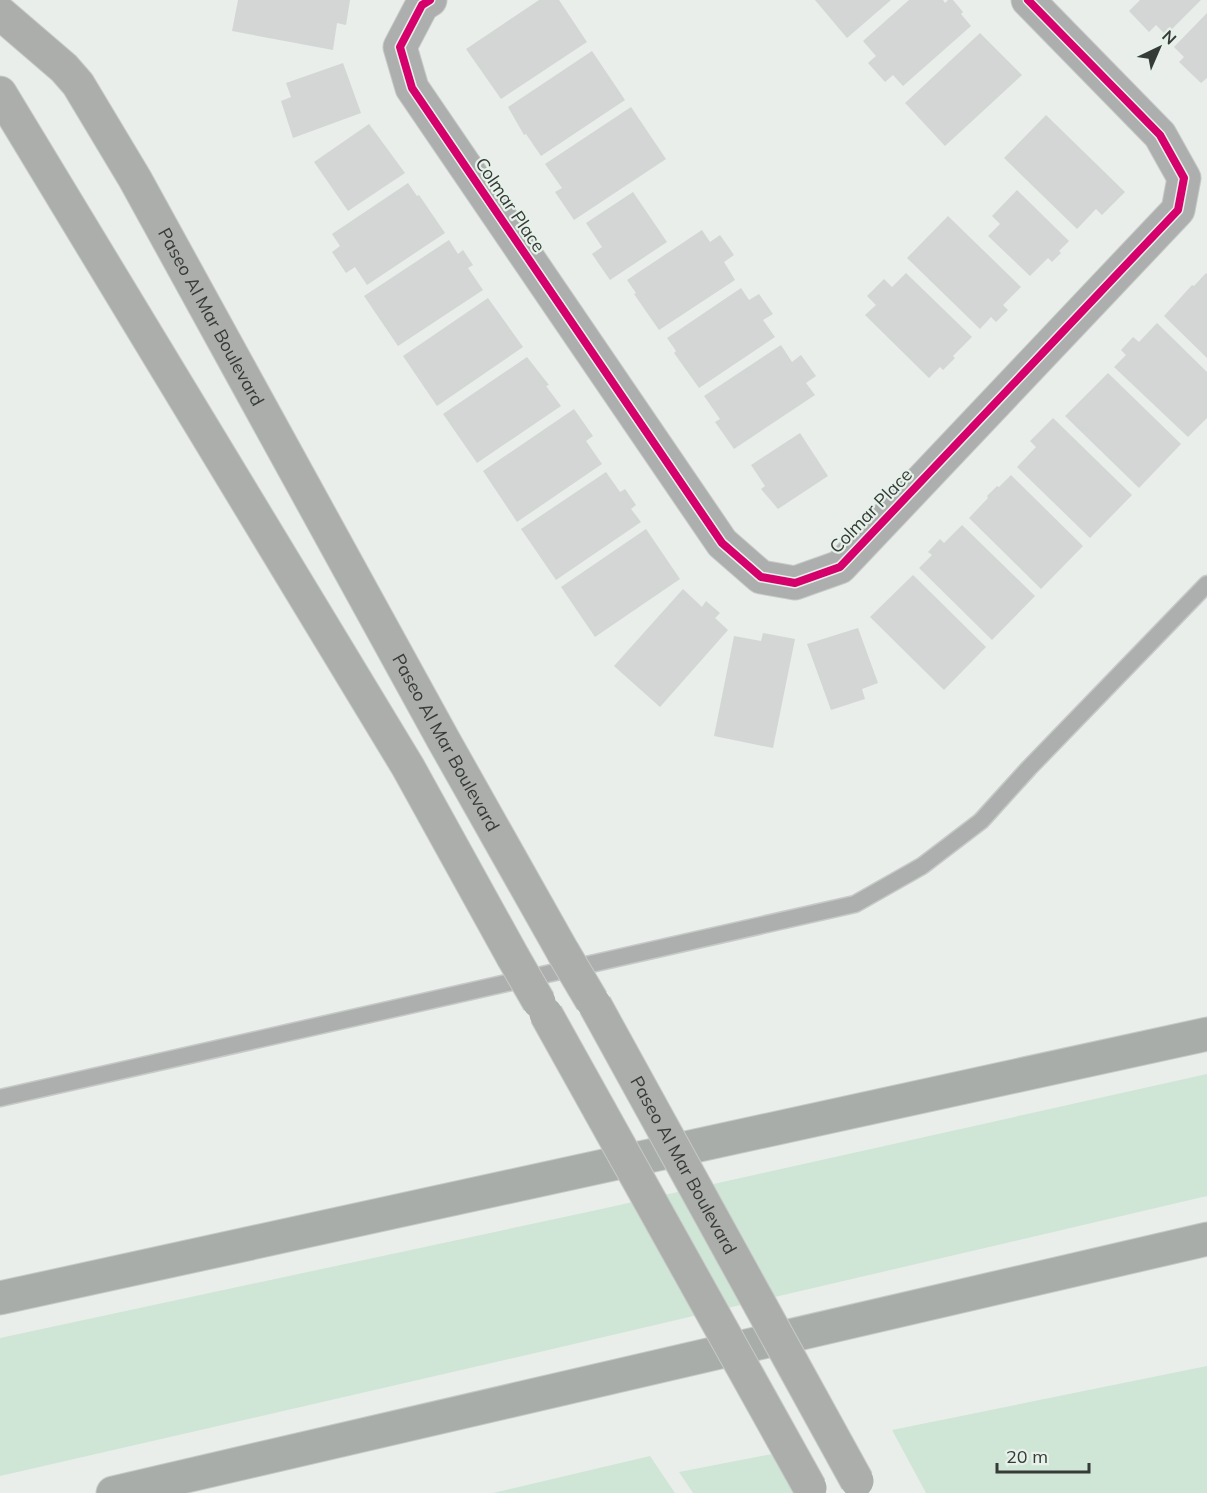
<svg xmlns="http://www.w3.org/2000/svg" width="1207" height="1493" viewBox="0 0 1207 1493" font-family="Mulish,sans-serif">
<rect width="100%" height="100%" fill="#e9eeea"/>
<g fill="#cfe5d6">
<polygon points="1207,1074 1207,1196 544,1351 0,1476 0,1338 597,1210"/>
<polygon points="1207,1366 1207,1493 926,1493 892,1430"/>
<polygon points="772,1454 794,1493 693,1493 679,1472"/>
<polygon points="650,1456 675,1493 493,1493"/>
</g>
<g fill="#d3d6d5">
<polygon points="238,0 350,0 346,25 337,23 333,50 232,31"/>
<polygon points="539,0 559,0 587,42 501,99 466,49"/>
<polygon points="815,0 891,0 847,38"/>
<polygon points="909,0 943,0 945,3 948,0 953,0 963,12 961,14 971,26 903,86 893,75 885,82 868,63 876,56 863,41"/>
<polygon points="1140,0 1201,0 1166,35 1156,25 1149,32 1129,11"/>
<polygon points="1207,13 1207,78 1201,83 1179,62 1184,57 1174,47"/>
<polygon points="980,33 1022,75 945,146 905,103"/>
<polygon points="592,51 625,100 541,156 526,134 524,135 508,107"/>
<polygon points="343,63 361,113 293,138 281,101 291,97 286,83"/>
<polygon points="631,107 666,159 574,220 555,192 562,188 545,164"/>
<polygon points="1046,115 1125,192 1102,215 1096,209 1077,229 1004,158"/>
<polygon points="369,124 405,173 348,211 314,162"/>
<polygon points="408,183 417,196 419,195 445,233 367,285 355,267 346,273 332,252 340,246 332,234"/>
<polygon points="1017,190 1069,241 1059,251 1061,253 1052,262 1048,258 1030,276 988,236 1000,224 992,216"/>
<polygon points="633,192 667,242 610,280 592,254 602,247 586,223"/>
<polygon points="948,216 1021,287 1003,305 1008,310 996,322 991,317 980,329 907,258"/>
<polygon points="702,230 710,242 720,235 734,255 724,262 735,280 659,330 634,294 636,293 627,280"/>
<polygon points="449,240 458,254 463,250 473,265 468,268 483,290 398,346 364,296"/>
<polygon points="906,273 972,337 953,356 955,358 943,370 940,367 929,378 865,315 876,305 867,296 884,279 892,287"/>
<polygon points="1206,273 1207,274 1207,358 1164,316 1192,285 1194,286"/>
<polygon points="741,288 749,300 759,294 773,314 763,320 775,337 699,388 674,353 676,351 667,338"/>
<polygon points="488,298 523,347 437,406 403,356"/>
<polygon points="1157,323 1207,372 1207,418 1188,437 1114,367 1126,355 1121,350 1133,337 1139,342"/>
<polygon points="781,345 792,362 801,355 816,376 806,383 815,395 734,449 715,422 720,419 704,396"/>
<polygon points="527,357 549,385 546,386 561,406 477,463 443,414"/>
<polygon points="1108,373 1181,444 1139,488 1065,416"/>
<polygon points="574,409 593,436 586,441 602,464 517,522 483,471"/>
<polygon points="1053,418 1132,495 1090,538 1017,467 1036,447 1030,441"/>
<polygon points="800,433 828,476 778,509 761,489 765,486 751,465"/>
<polygon points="606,472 620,492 625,489 636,505 631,509 641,522 556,580 521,529"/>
<polygon points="1011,475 1083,546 1041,589 969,518 988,498 987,496 997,486 999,487"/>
<polygon points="962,525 1035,596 992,640 919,568 932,555 928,552 940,539 944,543"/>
<polygon points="646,529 680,579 595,637 561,587"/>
<polygon points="913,575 986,647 944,690 870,617"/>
<polygon points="683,589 702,607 706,601 720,613 715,618 728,630 660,707 614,666"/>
<polygon points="858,628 878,683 862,689 865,699 831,710 807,644"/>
<polygon points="763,633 795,639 773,748 714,736 734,636 761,641"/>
</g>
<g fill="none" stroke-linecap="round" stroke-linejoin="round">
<g stroke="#c6c9c7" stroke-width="19">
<polyline id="service" points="0,1098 855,904 922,866 981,821 1029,768 1207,584"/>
</g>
<g stroke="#c6c9c7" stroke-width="35">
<polyline id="minor" points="430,0 422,5 400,47 412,88 722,543 761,577 795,583 840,567 1178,210 1184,178 1160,135 1028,0"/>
</g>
<g stroke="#c6c9c7" stroke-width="35">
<g id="secondary">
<path id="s1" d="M0,13L64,68L78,84L135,179L444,741L563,952"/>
<polyline points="0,93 408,767 513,957"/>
</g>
</g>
<g stroke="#c6c9c7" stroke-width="35">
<g id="motorway">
<polyline points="0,1298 1207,1034"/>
<polyline points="113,1493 1207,1239"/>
</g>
</g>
<use href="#service" stroke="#adafae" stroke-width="16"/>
<use href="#minor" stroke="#adafae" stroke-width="33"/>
<use href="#secondary" stroke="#acaeac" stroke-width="33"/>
<use href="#motorway" stroke="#a9adaa" stroke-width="33"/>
<g stroke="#c6c9c7" stroke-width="35" stroke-linecap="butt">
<g id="secondary-bridge">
<polyline points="563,952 592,1001"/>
<polyline points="513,957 539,1002"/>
<path id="s2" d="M595,1005L857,1481"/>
<polyline points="546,1014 810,1488"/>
</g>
</g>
<use href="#secondary-bridge" stroke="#acaeac" stroke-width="33"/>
<g stroke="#e6f1e9" stroke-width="11">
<polyline id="cycleway" points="430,0 422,5 400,47 412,88 722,543 761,577 795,583 840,567 1178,210 1184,178 1160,135 1028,0"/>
</g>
<use href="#cycleway" stroke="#d6006c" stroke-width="8"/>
</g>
<g text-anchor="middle" stroke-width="4.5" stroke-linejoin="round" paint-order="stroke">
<g font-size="18" fill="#363b38" stroke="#e6f1e9">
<text transform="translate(510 205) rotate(56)" y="6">Colmar Place</text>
<text dy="6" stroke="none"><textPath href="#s1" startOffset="374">Paseo Al Mar Boulevard</textPath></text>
<text transform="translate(871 511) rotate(-46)" y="6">Colmar Place</text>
<text dy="6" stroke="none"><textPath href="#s1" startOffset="860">Paseo Al Mar Boulevard</textPath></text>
<text dy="6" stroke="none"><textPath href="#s2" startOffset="183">Paseo Al Mar Boulevard</textPath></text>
</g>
</g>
<g transform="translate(1159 48) rotate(44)" stroke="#e6f1e9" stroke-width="4.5" paint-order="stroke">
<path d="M0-4.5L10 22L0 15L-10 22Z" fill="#363b38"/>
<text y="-9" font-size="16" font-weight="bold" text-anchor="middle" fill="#363b38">N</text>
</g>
<path d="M997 1463v9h92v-9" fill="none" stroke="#363b38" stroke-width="3"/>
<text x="1006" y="1463" font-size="18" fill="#363b38" stroke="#e6f1e9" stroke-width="4.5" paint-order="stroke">20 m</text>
</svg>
